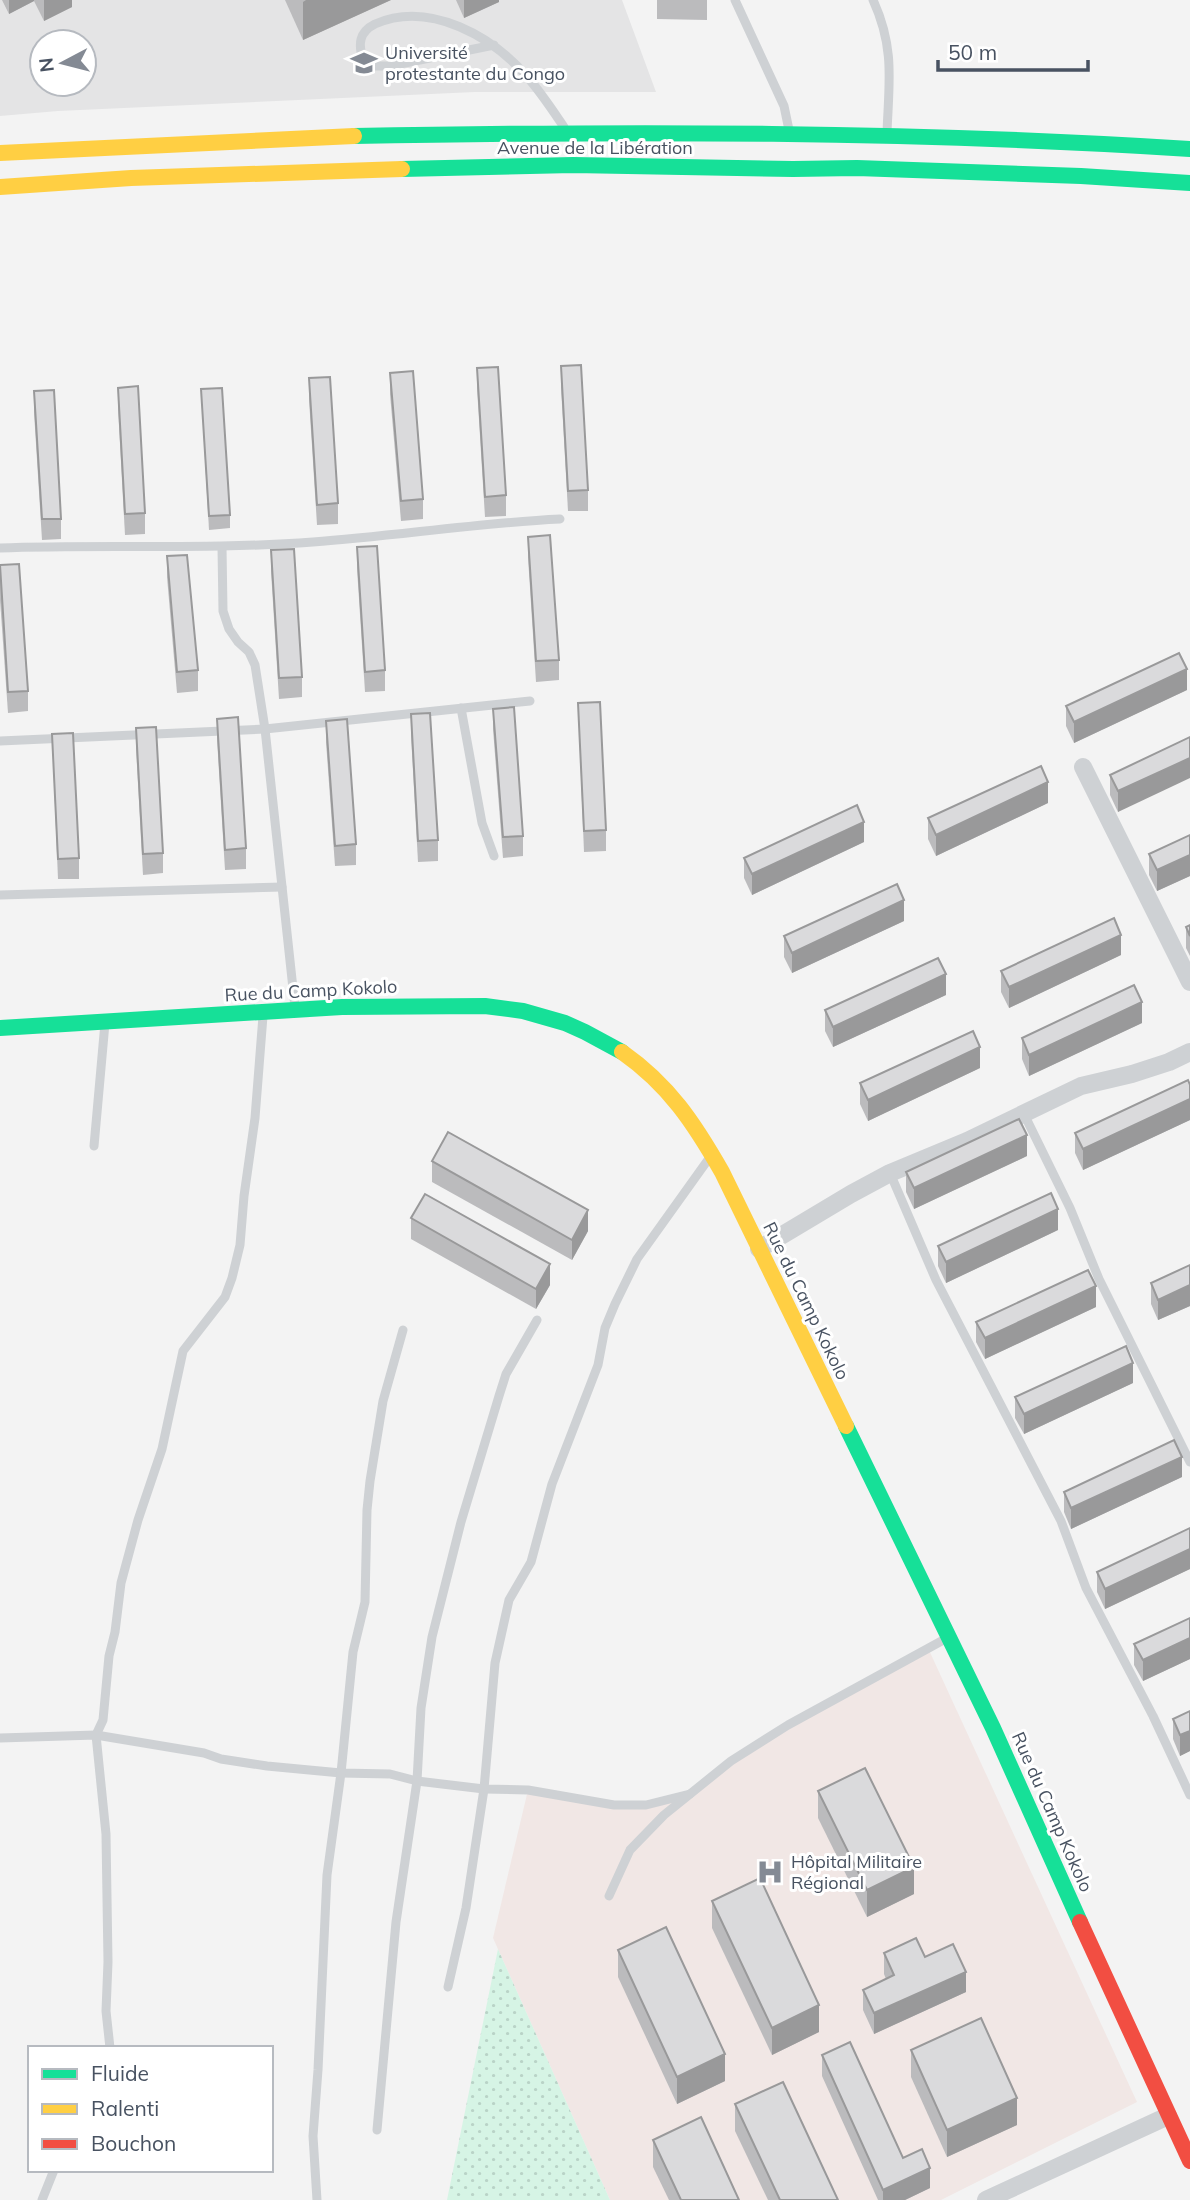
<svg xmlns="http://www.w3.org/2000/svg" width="1190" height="2200" viewBox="0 0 1190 2200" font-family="Mulish,sans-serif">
<defs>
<pattern id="grass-dots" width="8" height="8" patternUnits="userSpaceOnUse" patternTransform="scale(1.75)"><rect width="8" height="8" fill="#d6f4e5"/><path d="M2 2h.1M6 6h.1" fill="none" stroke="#b9d3c7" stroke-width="1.8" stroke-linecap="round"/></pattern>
</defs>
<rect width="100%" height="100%" fill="#f3f3f3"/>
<path fill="#e4e4e5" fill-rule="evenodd" d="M0,0H622L656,92H475L58,111L0,116ZM42,42H84V84H42Z"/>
<polygon fill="#f1e7e5" points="928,1648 1137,2102 941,2200 610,2200 493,1938 528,1790 646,1805 690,1794 731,1761"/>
<polygon fill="url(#grass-dots)" points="498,1949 610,2200 447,2200"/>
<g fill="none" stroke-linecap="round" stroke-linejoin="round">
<g stroke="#ced1d4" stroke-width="9">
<polyline points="735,0 784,106 789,130"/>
<path d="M873,0C895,48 889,82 887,132"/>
<path d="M494,45L390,66H374L363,60C358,44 359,32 375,24C430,0 494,37 529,79C542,94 553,111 564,127"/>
<polyline points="222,547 223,611 229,629 238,642 249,652 255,665 265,729 295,1007"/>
<path d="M0,548C104,544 208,550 313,542C395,536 477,523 560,519"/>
<polyline points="461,708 482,823 494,856"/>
<polyline points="0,741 265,729 530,701"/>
<polyline points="0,895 282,887"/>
<polyline points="1024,1114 1070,1208 1099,1279 1190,1462"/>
<polyline points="94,1146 105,1023"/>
<polyline points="890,1173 936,1280 1061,1521 1086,1588 1153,1716 1190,1795"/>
<polyline points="0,1738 96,1735 204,1753 221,1759 267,1766 341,1773 390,1774 417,1781 484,1789 528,1790 614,1805 646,1805 690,1794"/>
<polyline points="609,1896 630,1850 664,1815 731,1761 788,1725 947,1638"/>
<polyline points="448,1987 466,1908 484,1789 495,1663 509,1600 531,1562 552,1484 598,1365 605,1328 615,1304 637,1259 710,1157"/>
<polyline points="110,2048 106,2011 108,1962 106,1834 96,1735 103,1720 109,1656 115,1632 121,1583 138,1520 162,1449 183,1351 225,1297 232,1278 240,1245 244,1196 255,1118 263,1016"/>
<polyline points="377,2130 396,1922 417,1781 421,1708 432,1637 461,1522 499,1396 506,1374 537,1320"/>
<polyline points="42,2200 54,2170"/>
<polyline points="317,2200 313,2136 318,2070 327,1875 341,1773 353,1652 365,1602 367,1510 370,1481 383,1401 403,1330"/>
</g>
<g stroke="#ced1d4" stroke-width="18">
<polyline points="1083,767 1190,982"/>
<polyline points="759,1249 851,1194 890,1173 967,1141 1081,1086 1132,1074 1169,1062 1190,1052"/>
<polyline points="986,2200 1168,2116"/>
</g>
<g stroke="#16e098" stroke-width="16">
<path d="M354,136C632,131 912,131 1190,149"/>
<polyline points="402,169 573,165 793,169 857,168 1081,176 1190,183"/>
<polyline points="0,1028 342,1007 485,1006 523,1011 565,1023 585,1032 622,1052"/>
<polyline points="846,1426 993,1728 1080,1922"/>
</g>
<g stroke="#ffcf43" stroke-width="16">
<polyline points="0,153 354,136"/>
<polyline points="0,187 131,178 402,169"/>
<path d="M622,1052C669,1085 694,1123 722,1172L846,1426"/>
</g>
<polyline stroke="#f24e42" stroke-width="16" points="1080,1922 1190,2161"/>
</g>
<g fill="#bbbbbd">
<polygon points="2,0 72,0 72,7 44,21 34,1 9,14"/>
<polygon points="285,0 391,0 303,40"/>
<polygon points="456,0 499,0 499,2 464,18"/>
<polygon points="657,0 707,0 707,20 657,19"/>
<polygon points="561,366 588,490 588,511 568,511 561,387"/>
<polygon points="477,368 506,495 506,516 485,517 477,388"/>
<polygon points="390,373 423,499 423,519 401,521 390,394"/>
<polygon points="309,378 338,503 338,524 317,525 309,399"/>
<polygon points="118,388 145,513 145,534 125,535 118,408"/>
<polygon points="201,389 230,515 230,528 209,530"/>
<polygon points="34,391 61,519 61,539 42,540 34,412"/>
<polygon points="528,537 559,660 559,680 536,682 528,557"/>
<polygon points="357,547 385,670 385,691 365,692 357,568"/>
<polygon points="271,550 302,677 302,697 279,699 271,571"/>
<polygon points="167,556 198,670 198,691 177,693 167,577"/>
<polygon points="0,565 28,691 28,711 8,713 0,600"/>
<polygon points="1187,690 1074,743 1066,726 1066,706"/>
<polygon points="578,703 606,830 606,851 584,852"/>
<polygon points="493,709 523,836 523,856 503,858 493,729"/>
<polygon points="411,714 438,840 438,861 418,862 411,735"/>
<polygon points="217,719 246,848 246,869 225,870 217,739"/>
<polygon points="326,721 356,844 356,865 335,866 326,742"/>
<polygon points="136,728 163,853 163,873 143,875 136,748"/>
<polygon points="52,734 79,858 79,879 58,879"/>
<polygon points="1190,737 1118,812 1110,795 1110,775"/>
<polygon points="1048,803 936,856 928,839 928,818"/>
<polygon points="1190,835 1190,876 1157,891 1149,875 1149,854"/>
<polygon points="864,842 752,895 744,878 744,858"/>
<polygon points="904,921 792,973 784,957 784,936"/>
<polygon points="1190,925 1190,956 1186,948 1186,927"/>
<polygon points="1121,955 1009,1008 1001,992 1001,971"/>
<polygon points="946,995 833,1047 825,1031 825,1010"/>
<polygon points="1142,1023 1029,1076 1022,1059 1022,1038"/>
<polygon points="980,1068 868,1121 860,1104 860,1083"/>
<polygon points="1190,1085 1190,1120 1083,1170 1075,1153 1075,1133"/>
<polygon points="1027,1156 914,1209 906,1192 906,1172"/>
<polygon points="432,1161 588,1231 572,1260 432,1182"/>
<polygon points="411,1218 550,1285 536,1309 411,1239"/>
<polygon points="1058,1230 946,1283 938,1266 938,1246"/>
<polygon points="1190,1265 1190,1306 1158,1320 1151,1304 1151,1283"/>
<polygon points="1096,1307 985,1359 976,1342 976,1322"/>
<polygon points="1133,1383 1024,1434 1015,1418 1015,1397"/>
<polygon points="1182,1477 1071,1529 1064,1512 1064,1492"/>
<polygon points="1190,1528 1190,1569 1105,1609 1097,1592 1097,1572"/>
<polygon points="1190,1618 1190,1659 1143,1681 1134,1665 1134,1644"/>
<polygon points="1190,1711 1190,1751 1180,1756 1173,1739 1173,1719"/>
<polygon points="818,1791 914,1894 867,1917 818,1818"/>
<polygon points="712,1901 819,2032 772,2055 712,1928"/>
<polygon points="618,1950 725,2081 677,2104 618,1977"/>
<polygon points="884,1953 925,1957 966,1992 874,2034 863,2010 863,1990 886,1979 884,1974"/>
<polygon points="911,2050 1017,2125 947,2157 911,2077"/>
<polygon points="822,2055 903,2158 930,2188 905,2200 878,2200 822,2076"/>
<polygon points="735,2104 838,2200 768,2200 735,2131"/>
<polygon points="653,2140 739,2200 669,2200 653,2167"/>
</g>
<g fill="#99999a">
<polygon points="9,0 34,0 34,1 9,14"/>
<polygon points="44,0 72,0 72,7 44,21"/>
<polygon points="306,0 391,0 303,40 303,2"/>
<polygon points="464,0 499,0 499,2 464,18"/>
<polygon points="1187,669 1187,690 1074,743 1074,722"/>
<polygon points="1190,758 1190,778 1118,812 1118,791"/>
<polygon points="1048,782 1048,803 936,856 936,835"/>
<polygon points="864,822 864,842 752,895 752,874"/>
<polygon points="1190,855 1190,876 1157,891 1157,870"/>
<polygon points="904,900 904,921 792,973 792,953"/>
<polygon points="1121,935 1121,955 1009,1008 1009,987"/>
<polygon points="946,974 946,995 833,1047 833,1027"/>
<polygon points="1142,1002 1142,1023 1029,1076 1029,1055"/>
<polygon points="980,1047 980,1068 868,1121 868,1100"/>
<polygon points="1190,1099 1190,1120 1083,1170 1083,1149"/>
<polygon points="1027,1135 1027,1156 914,1209 914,1188"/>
<polygon points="1058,1209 1058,1230 946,1283 946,1262"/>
<polygon points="588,1210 588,1231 572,1260 572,1240"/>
<polygon points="550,1264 550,1285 536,1309 536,1289"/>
<polygon points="1190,1285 1190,1306 1158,1320 1158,1300"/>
<polygon points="1096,1286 1096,1307 985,1359 985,1338"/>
<polygon points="1133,1363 1133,1383 1024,1434 1024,1414"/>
<polygon points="1182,1457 1182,1477 1071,1529 1071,1508"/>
<polygon points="1190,1549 1190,1569 1105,1609 1105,1589"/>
<polygon points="1190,1638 1190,1659 1143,1681 1143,1660"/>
<polygon points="1190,1731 1190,1751 1180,1756 1180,1735"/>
<polygon points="914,1867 914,1894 867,1917 867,1890"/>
<polygon points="966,1972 966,1992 874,2034 874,2013"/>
<polygon points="819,2005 819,2032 772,2055 772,2028"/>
<polygon points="725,2054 725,2081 677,2104 677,2077"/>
<polygon points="1017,2098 1017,2125 947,2157 947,2130"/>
<polygon points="930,2168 930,2188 905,2200 883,2200 883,2190"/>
</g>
<g fill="#dadadc" stroke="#99999a" stroke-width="2">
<polygon points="581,365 588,490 568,491 561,366"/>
<polygon points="498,367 506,495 485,497 477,368"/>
<polygon points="413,371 423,499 401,501 390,373"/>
<polygon points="330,377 338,503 317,505 309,378"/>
<polygon points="138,386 145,513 125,514 118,388"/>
<polygon points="222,388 230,515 209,516 201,389"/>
<polygon points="54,390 61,519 42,519 34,391"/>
<polygon points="550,535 559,660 536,661 528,537"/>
<polygon points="377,546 385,670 365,672 357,547"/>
<polygon points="294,549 302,677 279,678 271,550"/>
<polygon points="187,555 198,670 177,672 167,556"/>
<polygon points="19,564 28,691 8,692 0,565"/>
<polygon points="1179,653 1187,669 1074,722 1066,706"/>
<polygon points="600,702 606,830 584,831 578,703"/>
<polygon points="514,707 523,836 503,837 493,709"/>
<polygon points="430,713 438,840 418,841 411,714"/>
<polygon points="238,717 246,848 225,850 217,719"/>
<polygon points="347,719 356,844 335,846 326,721"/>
<polygon points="156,727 163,853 143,854 136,728"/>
<polygon points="73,733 79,858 58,859 52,734"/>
<polygon points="1190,737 1190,758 1118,791 1110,775"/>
<polygon points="1041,766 1048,782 936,835 928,818"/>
<polygon points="857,805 864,822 752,874 744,858"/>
<polygon points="1190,835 1190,855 1157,870 1149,854"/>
<polygon points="897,884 904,900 792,953 784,936"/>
<polygon points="1114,918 1121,935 1009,987 1001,971"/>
<polygon points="1190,925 1190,936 1186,927"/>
<polygon points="938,958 946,974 833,1027 825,1010"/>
<polygon points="1134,985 1142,1002 1029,1055 1022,1038"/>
<polygon points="973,1031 980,1047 868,1100 860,1083"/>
<polygon points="1188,1080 1190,1085 1190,1099 1083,1149 1075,1133"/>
<polygon points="1019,1119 1027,1135 914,1188 906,1172"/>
<polygon points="448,1132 588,1210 572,1240 432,1161"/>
<polygon points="1051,1193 1058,1209 946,1262 938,1246"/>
<polygon points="425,1194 550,1264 536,1289 411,1218"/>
<polygon points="1190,1265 1190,1285 1158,1300 1151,1283"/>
<polygon points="1088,1270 1096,1286 985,1338 976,1322"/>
<polygon points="1126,1346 1133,1363 1024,1414 1015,1397"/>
<polygon points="1174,1440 1182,1457 1071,1508 1064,1492"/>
<polygon points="1190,1528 1190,1549 1105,1589 1097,1572"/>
<polygon points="1190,1618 1190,1638 1143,1660 1134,1644"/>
<polygon points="1190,1711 1190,1731 1180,1735 1173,1719"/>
<polygon points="865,1768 914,1867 867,1890 818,1791"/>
<polygon points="760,1878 819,2005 772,2028 712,1901"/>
<polygon points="666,1927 725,2054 677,2077 618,1950"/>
<polygon points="916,1938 925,1957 953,1944 966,1972 874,2013 863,1990 894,1975 884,1953"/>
<polygon points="981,2018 1017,2098 947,2130 911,2050"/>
<polygon points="850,2042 903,2158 922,2149 930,2168 883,2190 822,2055"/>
<polygon points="783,2082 838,2200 780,2200 735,2104"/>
<polygon points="701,2117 739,2200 681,2200 653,2140"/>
</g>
<defs>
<g id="university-bare" transform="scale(2.1)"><path d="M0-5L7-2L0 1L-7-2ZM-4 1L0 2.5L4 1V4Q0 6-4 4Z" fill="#848a94" stroke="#fff" stroke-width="2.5" paint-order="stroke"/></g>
<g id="hospital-bare" transform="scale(2.1)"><path d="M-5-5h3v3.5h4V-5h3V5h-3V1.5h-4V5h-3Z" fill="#848a94" stroke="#fff" stroke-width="2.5" paint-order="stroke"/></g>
</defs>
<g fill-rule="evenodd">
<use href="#university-bare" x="364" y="63"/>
<use href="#hospital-bare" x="770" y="1872"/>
</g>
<g text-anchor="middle" stroke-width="6" stroke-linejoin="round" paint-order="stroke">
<g font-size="18" fill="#485261" stroke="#fff" text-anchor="start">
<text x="385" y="59">Université<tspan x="385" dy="21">protestante du Congo</tspan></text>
<text x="791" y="1868">Hôpital Militaire<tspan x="791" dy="21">Régional</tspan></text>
</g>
<g font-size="18" fill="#485261" stroke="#fff">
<text x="595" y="154">Avenue de la Libération</text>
<text transform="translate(311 991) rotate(-3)" y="6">Rue du Camp Kokolo</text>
<text transform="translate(806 1301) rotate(64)" y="6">Rue du Camp Kokolo</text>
<text transform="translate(1052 1812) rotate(66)" y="6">Rue du Camp Kokolo</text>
</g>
</g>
<rect x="28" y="2046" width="245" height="126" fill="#ffffff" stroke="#b6bac0" stroke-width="2"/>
<rect x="42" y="2069" width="35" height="10" fill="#16e098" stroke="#b6bac0" stroke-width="2"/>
<text x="91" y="2081" font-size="21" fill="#485261">Fluide</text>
<rect x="42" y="2104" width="35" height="10" fill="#ffcf43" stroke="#b6bac0" stroke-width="2"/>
<text x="91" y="2116" font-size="21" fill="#485261">Ralenti</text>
<rect x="42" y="2139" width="35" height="10" fill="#f24e42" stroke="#b6bac0" stroke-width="2"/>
<text x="91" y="2151" font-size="21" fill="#485261">Bouchon</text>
<g transform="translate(63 63) rotate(263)"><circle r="33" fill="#ffffff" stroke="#b6bac0" stroke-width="2"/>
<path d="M0-5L12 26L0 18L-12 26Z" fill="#848a94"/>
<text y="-10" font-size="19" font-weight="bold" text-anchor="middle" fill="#485261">N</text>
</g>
<path d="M938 60v10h150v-10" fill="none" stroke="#485261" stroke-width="3.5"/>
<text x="948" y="60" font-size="21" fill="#485261" stroke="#ffffff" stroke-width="5" paint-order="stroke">50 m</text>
</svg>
